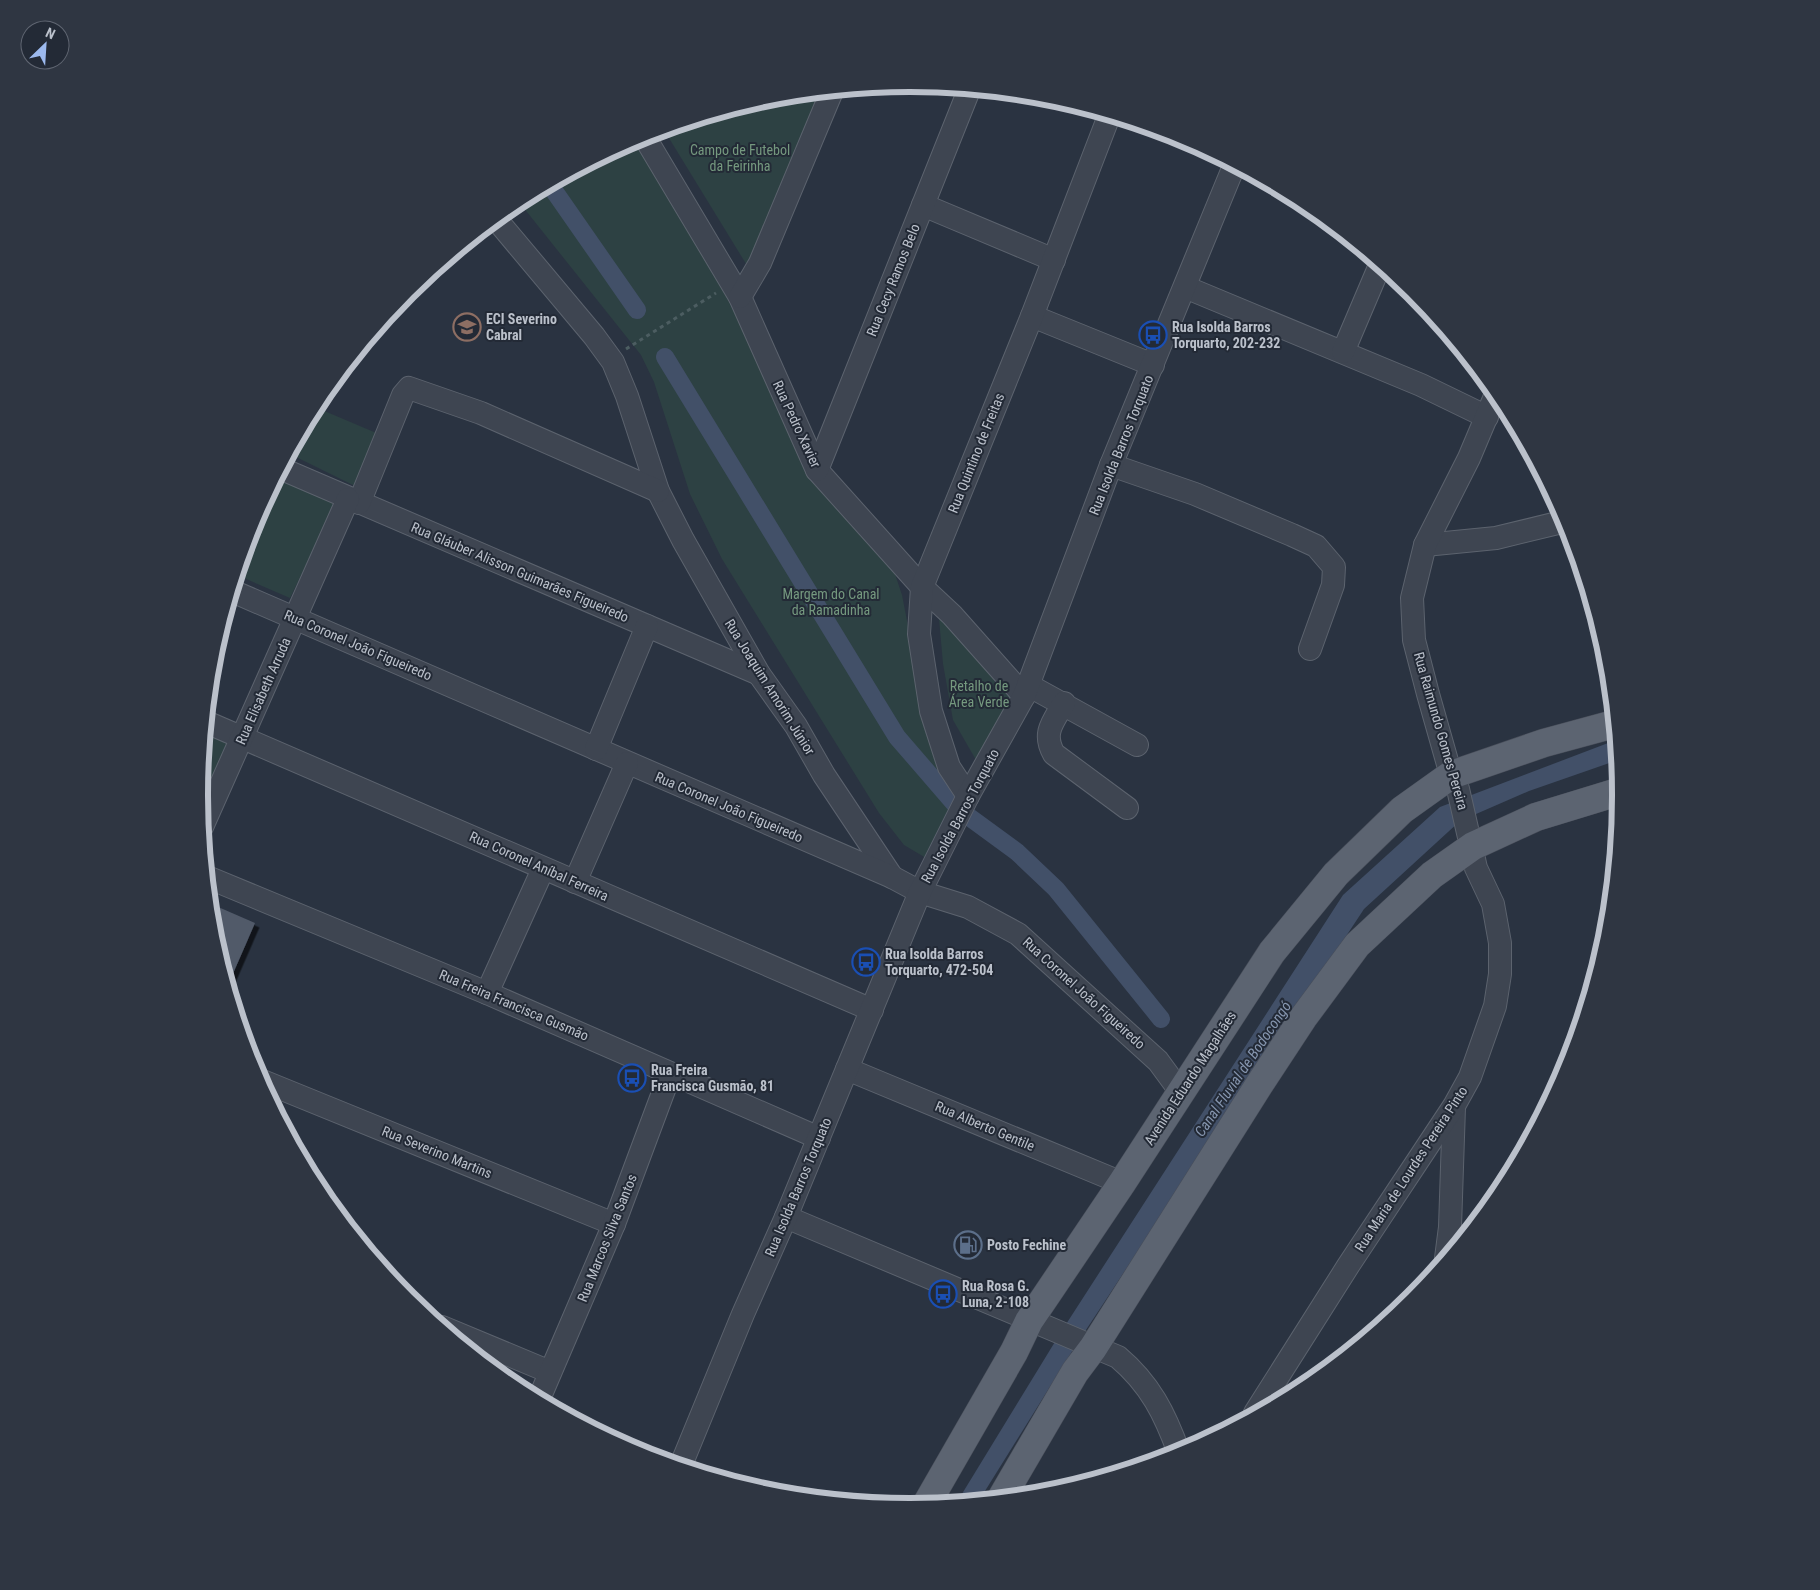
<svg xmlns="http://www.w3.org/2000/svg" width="1820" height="1590" viewBox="0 0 1820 1590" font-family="'Roboto Condensed',sans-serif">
<defs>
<filter id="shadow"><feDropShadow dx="4.5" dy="4.5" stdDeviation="0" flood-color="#0009"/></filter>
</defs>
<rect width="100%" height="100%" fill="#2a3341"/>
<g fill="#2d4143">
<polygon points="819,93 751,272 664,130 772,97"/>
<polygon points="635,139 725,292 785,420 894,571 902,595 917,672 960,787 926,858 904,845 879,813 722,559 690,494 654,382 641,355 519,202"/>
<polygon points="315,407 381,435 357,487 290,454"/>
<polygon points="282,468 342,493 290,598 237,575 253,523"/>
<polygon points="938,607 1016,689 976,760 953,720 943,664"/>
<polygon points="206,725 235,738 201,816 199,795"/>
</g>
<polygon fill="#425068" points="1616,740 1618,760 1529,791 1460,821 1364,909 1078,1342 980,1499 957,1502 1061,1332 1343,895 1440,807"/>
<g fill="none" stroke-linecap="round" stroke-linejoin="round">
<g stroke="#425068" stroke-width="18">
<polyline points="550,185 637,310"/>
<polyline points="665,357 897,737 961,811 1017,852 1056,889 1161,1019"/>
</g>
</g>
<polygon fill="#515a69" filter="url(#shadow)" points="209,903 255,923 228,985 212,933"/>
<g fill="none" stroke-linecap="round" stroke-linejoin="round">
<g stroke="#5c636e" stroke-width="24">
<g id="minor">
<polyline points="644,136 740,297 817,470 922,587 952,615 1024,696"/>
<polyline points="923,205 1054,260"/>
<polyline points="496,219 594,336 613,362 627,396 658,491 683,540 759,674 796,726 824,775 892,877"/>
<polyline points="1185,287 1421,385 1487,417"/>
<polyline points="740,297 760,263 832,91"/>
<polyline points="1032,316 1153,365"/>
<polyline points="1343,352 1380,265"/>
<polyline points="1111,465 1195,494 1292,535 1316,546 1334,567 1333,585 1310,649"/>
<polyline points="282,469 759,674"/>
<polyline points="817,470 969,90"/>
<polyline points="359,503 403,395 409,388 481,413 658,491"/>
<polyline points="1425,545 1496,538 1566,521"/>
<polyline points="232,591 892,877 920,892 968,907 1018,934 1158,1061 1180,1091"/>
<polyline points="1028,685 1137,745"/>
<path d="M1064,703C1053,722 1042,733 1054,754L1127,808"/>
<polyline points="206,722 872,1010"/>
<polyline points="596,749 647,626"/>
<polyline points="968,796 949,767 931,711 919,634 922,587 1032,316 1109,116"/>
<polyline points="202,827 348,499"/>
<polyline points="207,877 487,993 819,1138"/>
<polyline points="575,882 627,763"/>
<polyline points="487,993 543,869"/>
<polyline points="847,1069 1122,1183"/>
<polyline points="260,1080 614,1224"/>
<path d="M786,1217L1118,1357C1150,1384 1165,1414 1179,1453"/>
<polyline points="1446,1258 1450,1227 1454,1107"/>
<polyline points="442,1327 550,1372"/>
<polyline points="539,1399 614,1224 670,1074"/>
<polyline points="1255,1413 1348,1266 1454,1106 1470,1077 1495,1006 1500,974 1500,943 1493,904 1476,868 1458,789 1451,775 1428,694 1414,640 1412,598 1425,545 1469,458 1496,394"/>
<polyline points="681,1465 743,1314 786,1217 920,892 968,796 1024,696 1111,465 1234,166"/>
</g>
</g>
<g stroke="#484e5a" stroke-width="29">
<g id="major">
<polyline points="1002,1497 1075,1372 1093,1348 1259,1085 1303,1018 1357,945 1432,875 1473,846 1536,817 1621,791"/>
<polyline points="926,1505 1014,1352 1029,1321 1122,1183 1272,952 1336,874 1402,810 1451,775 1544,743 1614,724"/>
</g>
</g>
<polyline stroke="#4c5d61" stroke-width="3" stroke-dasharray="4 4" stroke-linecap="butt" points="626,349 716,293"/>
<use href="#minor" stroke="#3e4551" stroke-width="22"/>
<use href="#major" stroke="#5c6471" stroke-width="28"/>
</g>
<defs>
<g id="school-ring" transform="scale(1.4375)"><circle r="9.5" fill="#232a36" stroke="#8d6e63" stroke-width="1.5"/><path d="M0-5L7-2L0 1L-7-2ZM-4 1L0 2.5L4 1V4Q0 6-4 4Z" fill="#8d6e63"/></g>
<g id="bus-ring" transform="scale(1.4375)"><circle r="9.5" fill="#232a36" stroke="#1a4fb4" stroke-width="1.5"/><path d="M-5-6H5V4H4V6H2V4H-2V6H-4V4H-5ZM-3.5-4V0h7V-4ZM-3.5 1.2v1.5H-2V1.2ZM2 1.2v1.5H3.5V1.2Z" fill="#1a4fb4"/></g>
<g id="fuel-ring" transform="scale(1.4375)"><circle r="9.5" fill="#232a36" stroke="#5c6f8a" stroke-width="1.5"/><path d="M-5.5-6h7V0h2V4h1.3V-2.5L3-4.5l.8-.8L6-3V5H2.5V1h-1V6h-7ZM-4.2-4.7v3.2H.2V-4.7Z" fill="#5c6f8a"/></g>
</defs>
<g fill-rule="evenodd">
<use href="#school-ring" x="467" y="327"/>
<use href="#bus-ring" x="1153" y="335"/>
<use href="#bus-ring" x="866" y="962"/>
<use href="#bus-ring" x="632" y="1078"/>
<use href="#fuel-ring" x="968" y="1245"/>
<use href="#bus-ring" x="943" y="1294"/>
</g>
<g text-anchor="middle" stroke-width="4" stroke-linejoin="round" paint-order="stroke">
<g font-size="14" fill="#75997f" stroke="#232a36">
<text x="740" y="155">Campo de Futebol<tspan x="740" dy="16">da Feirinha</tspan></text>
<text x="831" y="599">Margem do Canal<tspan x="831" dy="16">da Ramadinha</tspan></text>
<text x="979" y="691">Retalho de<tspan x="979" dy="16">Área Verde</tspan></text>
</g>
<g font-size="14" fill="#bbc1cb" stroke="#232a36">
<text transform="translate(893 280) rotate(-68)" y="5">Rua Cecy Ramos Belo</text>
<text transform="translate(797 424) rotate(65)" y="5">Rua Pedro Xavier</text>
<text transform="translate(1121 445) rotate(-68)" y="5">Rua Isolda Barros Torquato</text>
<text transform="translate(976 453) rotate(-68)" y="5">Rua Quintino de Freitas</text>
<text transform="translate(520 572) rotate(23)" y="5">Rua Gláuber Alisson Guimarães Figueiredo</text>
<text transform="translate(358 645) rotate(23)" y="5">Rua Coronel João Figueiredo</text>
<text transform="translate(770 687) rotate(58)" y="5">Rua Joaquim Amorim Júnior</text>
<text transform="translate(263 691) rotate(-66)" y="5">Rua Elisabeth Arruda</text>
<text transform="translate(1441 731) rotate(74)" y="5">Rua Raimundo Gomes Pereira</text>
<text transform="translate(729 807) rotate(23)" y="5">Rua Coronel João Figueiredo</text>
<text transform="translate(960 816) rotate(-62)" y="5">Rua Isolda Barros Torquato</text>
<text transform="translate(539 866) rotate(24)" y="5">Rua Coronel Aníbal Ferreira</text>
<text transform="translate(1084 993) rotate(42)" y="5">Rua Coronel João Figueiredo</text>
<text transform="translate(514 1005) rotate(23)" y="5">Rua Freira Francisca Gusmão</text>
<text transform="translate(1190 1078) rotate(-57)" y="5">Avenida Eduardo Magalhães</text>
<text transform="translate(985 1126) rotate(23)" y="5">Rua Alberto Gentile</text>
<text transform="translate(437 1152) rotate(22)" y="5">Rua Severino Martins</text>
<text transform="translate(1411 1169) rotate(-57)" y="5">Rua Maria de Lourdes Pereira Pinto</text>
<text transform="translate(798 1187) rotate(-67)" y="5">Rua Isolda Barros Torquato</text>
<text transform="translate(607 1238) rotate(-68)" y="5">Rua Marcos Silva Santos</text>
</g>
<g font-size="14" font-weight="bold" fill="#bbc1cb" stroke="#232a36" text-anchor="start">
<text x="486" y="324">ECI Severino<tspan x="486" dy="16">Cabral</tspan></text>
<text x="1172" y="332">Rua Isolda Barros<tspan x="1172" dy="16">Torquarto, 202-232</tspan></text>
<text x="885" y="959">Rua Isolda Barros<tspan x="885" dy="16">Torquarto, 472-504</tspan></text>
<text x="651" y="1075">Rua Freira<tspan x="651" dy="16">Francisca Gusmão, 81</tspan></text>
<text x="987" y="1250">Posto Fechine</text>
<text x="962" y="1291">Rua Rosa G.<tspan x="962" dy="16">Luna, 2-108</tspan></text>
</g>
<g font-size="15" font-style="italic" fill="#8696af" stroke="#232a36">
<text transform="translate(1243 1069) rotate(-56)" y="5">Canal Fluvial de Bodocongó</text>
</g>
</g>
<path d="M0 0H1820V1590H0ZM910 92H910A702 702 0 0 1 1612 794V796A702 702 0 0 1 910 1498H910A702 702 0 0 1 208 796V794A702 702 0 0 1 910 92Z" fill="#2f3642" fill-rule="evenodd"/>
<path fill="none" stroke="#bbc1cb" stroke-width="6" d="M910 92H910A702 702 0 0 1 1612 794V796A702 702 0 0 1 910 1498H910A702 702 0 0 1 208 796V794A702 702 0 0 1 910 92Z"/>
<g transform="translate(45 45) rotate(25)"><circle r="24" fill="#232a36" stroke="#606672"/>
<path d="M0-4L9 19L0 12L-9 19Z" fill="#9cb9ee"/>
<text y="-8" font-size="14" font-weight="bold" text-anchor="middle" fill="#bbc1cb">N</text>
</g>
</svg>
